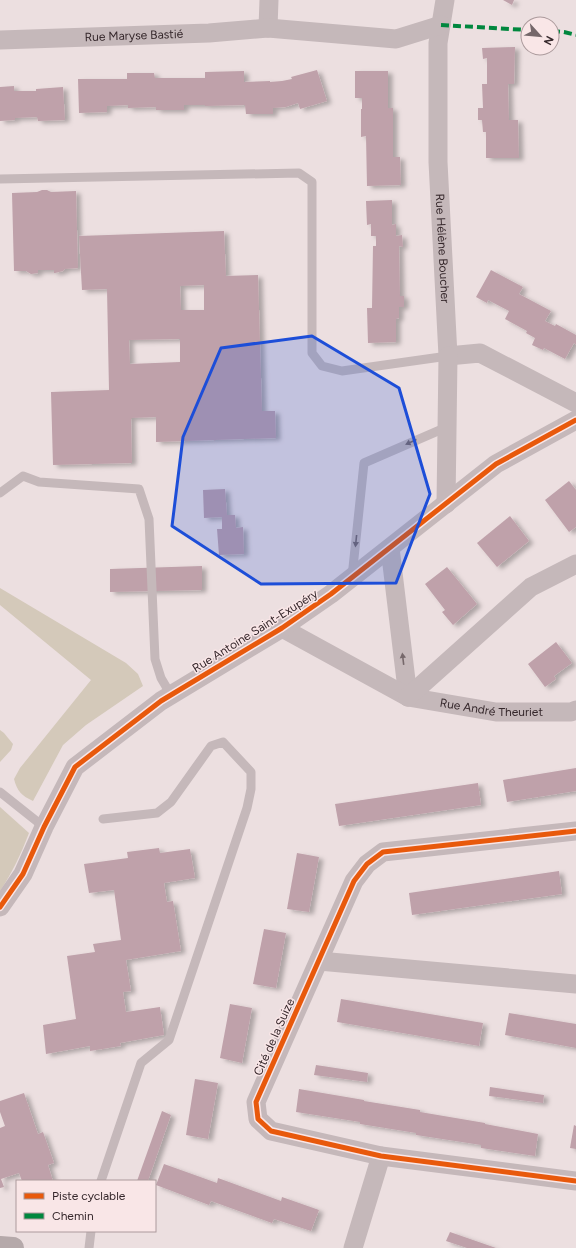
<svg xmlns="http://www.w3.org/2000/svg" width="576" height="1248" viewBox="0 0 576 1248" font-family="Figtree,sans-serif">
<defs>
<filter id="shadow"><feDropShadow dx="4.5" dy="2.5" stdDeviation="2" flood-color="#0004"/></filter>
</defs>
<rect width="100%" height="100%" fill="#ecdfe0"/>
<g fill="#d4c9ba">
<path d="M0,588L126,663L138,674L143,686L86,725L63,745L33,801C22,796 17,791 14,779L20,768L91,680L0,605Z"/>
<polygon points="0,730 4,733 13,744 11,750 0,762"/>
<path d="M0,807L29,833C21,854 12,873 0,891Z"/>
</g>
<g fill="#bfa1aa" fill-rule="evenodd" filter="url(#shadow)">
<polygon points="503,0 514,0 512,5"/>
<polygon points="515,47 514,84 508,84 509,120 518,120 519,158 486,158 486,132 483,132 482,120 478,120 478,108 483,108 482,84 487,84 487,58 483,59 482,48"/>
<polygon points="317,70 327,101 300,109 298,103 286,107 273,108 273,114 246,114 245,105 205,106 205,105 184,105 184,110 156,110 156,107 128,108 128,105 107,106 107,112 79,113 78,79 127,79 127,73 154,73 155,78 205,78 205,72 244,71 244,82 270,81 270,82 282,81 292,79 291,77"/>
<polygon points="355,71 388,71 388,108 393,108 393,157 400,157 401,185 367,186 366,136 361,137 361,109 362,109 362,98 355,98"/>
<polygon points="14,86 14,91 36,91 36,89 63,87 65,120 38,121 37,117 15,118 15,120 0,121 0,87"/>
<polygon points="42,190 47,190 51,192 76,191 78,268 65,269 63,271 55,273 54,273 54,270 38,270 38,273 31,274 26,271 14,271 12,193 37,192"/>
<polygon points="392,200 392,225 396,224 396,236 402,235 403,247 399,246 400,296 404,296 404,307 399,307 399,318 396,319 396,342 368,343 367,308 372,308 373,246 376,246 376,236 371,236 371,224 367,225 366,201"/>
<path d="M224,231L226,276L258,275L262,411H275L276,438L156,442V417L131,418L132,463L53,465L51,392L109,390L107,289L82,290L79,236ZM204,285V310H181L180,286ZM180,339V362L130,364L129,340Z"/>
<polygon points="491,270 523,287 519,294 551,311 545,321 555,326 556,324 576,335 576,345 574,343 565,359 544,348 543,350 532,345 535,338 526,333 527,331 505,319 509,311 488,300 487,303 476,297"/>
<polygon points="569,481 576,490 576,527 569,532 545,500"/>
<polygon points="225,489 227,515 235,515 236,528 243,527 244,554 219,555 217,529 222,529 222,517 204,518 203,490"/>
<polygon points="510,516 529,541 497,567 477,543"/>
<polygon points="202,566 202,590 110,592 110,569"/>
<polygon points="447,567 477,604 453,625 442,612 445,610 425,584"/>
<polygon points="556,642 572,663 554,676 556,679 545,687 528,664"/>
<polygon points="576,768 576,791 507,802 503,780"/>
<polygon points="478,783 481,805 339,826 335,804"/>
<polygon points="159,848 160,853 190,849 195,878 164,883 167,902 173,901 181,951 126,960 131,991 123,992 126,1012 160,1007 164,1035 120,1043 121,1046 90,1051 90,1046 46,1054 43,1025 76,1019 67,956 95,952 93,944 121,940 114,890 89,893 84,864 128,858 127,852"/>
<polygon points="297,853 319,857 309,912 287,909"/>
<polygon points="559,871 562,894 412,915 409,893"/>
<polygon points="264,929 286,933 276,988 253,984"/>
<polygon points="341,999 483,1023 479,1046 337,1022"/>
<polygon points="230,1004 252,1008 242,1063 220,1058"/>
<polygon points="509,1013 576,1024 576,1048 505,1035"/>
<polygon points="316,1065 368,1073 367,1082 314,1075"/>
<polygon points="195,1079 218,1083 208,1139 186,1135"/>
<polygon points="490,1087 544,1095 543,1103 489,1096"/>
<polygon points="299,1089 364,1100 364,1101 420,1110 420,1112 485,1123 485,1124 538,1134 535,1156 481,1148 481,1145 416,1135 416,1133 360,1124 360,1122 296,1112"/>
<polygon points="24,1093 38,1134 43,1132 54,1163 48,1165 53,1181 22,1181 19,1173 1,1179 4,1187 0,1188 0,1128 5,1126 0,1112 0,1101"/>
<polygon points="162,1111 171,1115 148,1181 137,1181"/>
<polygon points="574,1125 576,1126 576,1149 570,1148"/>
<polygon points="164,1164 217,1183 218,1178 281,1201 282,1197 319,1210 311,1231 274,1219 272,1223 211,1201 209,1205 156,1185"/>
<polygon points="450,1232 496,1248 467,1248 446,1241"/>
</g>
<g fill="none" stroke-linecap="round" stroke-linejoin="round">
<g stroke="#c5b8ba" stroke-width="9">
<polyline points="0,179 299,173 312,182 312,353 322,366 342,371 448,356"/>
<polyline points="0,493 23,476 39,482 139,489 149,519 155,659 161,678 171,695"/>
<polyline points="352,577 364,463 447,427"/>
<polyline points="0,792 44,827"/>
<polyline points="101,1181 141,1063 169,1040 247,808 251,789 251,772 223,742 211,746 171,802 157,813 103,819"/>
<polyline points="89,1248 91,1231"/>
</g>
<g stroke="#c5b8ba" stroke-width="19">
<path id="s1" d="M445,0L438,43V162L448,356L480,353L576,403"/>
<polyline points="268,28 269,0"/>
<path id="s2" d="M0,40L209,33L268,28L396,39L441,25"/>
<polyline points="446,504 448,356"/>
<polyline points="390,548 408,697"/>
<path id="s3" d="M282,628L408,697L496,712H571L576,710"/>
<polyline points="408,697 531,587 576,564"/>
<polyline points="576,831 383,852 367,864 354,881 256,1102 258,1119 271,1131 381,1156 576,1181"/>
<polyline points="0,907 23,874 44,827 75,767 161,701 282,628 331,594 496,464 576,420"/>
<polyline points="319,961 576,984"/>
<polyline points="353,1248 381,1156"/>
</g>
<polyline stroke="#b5a9aa" stroke-width="22" points="0,1247 13,1248"/>
<g stroke="#00873e" stroke-width="4" stroke-dasharray="8 4" stroke-linecap="butt">
<polyline points="441,25 528,30"/>
<polyline points="552,31 564,32 576,35"/>
</g>
<g stroke="#f9e6e7" stroke-width="8">
<g id="cycleway">
<polyline points="576,831 383,852 367,864 354,881 256,1102 258,1119 271,1131 381,1156 576,1181"/>
<polyline points="0,907 23,874 44,827 75,767 161,701 282,628 331,594 496,464 576,420"/>
</g>
</g>
<use href="#cycleway" stroke="#e8590c" stroke-width="5"/>
</g>
<defs><path id="oneway-solid" d="M-6-.8H1V-3.2L6.5 0L1 3.2V.8H-6Z"/></defs>
<g fill="#76686b">
<use href="#oneway-solid" transform="translate(411 442) rotate(156)"/>
<use href="#oneway-solid" transform="translate(356 541) rotate(96)"/>
<use href="#oneway-solid" transform="translate(403 659) rotate(-97)"/>
</g>
<path fill="#1d4ed8" fill-opacity="0.2" stroke="#1d4ed8" stroke-width="3" stroke-linejoin="round" d="M312,336L399,388L430,494L396,583L261,584L172,526L183,437L221,348Z"/>
<g text-anchor="middle" stroke-width="3" stroke-linejoin="round" paint-order="stroke">
<g font-size="12" fill="#35272b" stroke="#f9e6e7">
<text dy="4" stroke="none"><textPath href="#s2" startOffset="134">Rue Maryse Bastié</textPath></text>
<text dy="4" stroke="none"><textPath href="#s1" startOffset="249">Rue Hélène Boucher</textPath></text>
<text transform="translate(255 631) rotate(-32)" y="4">Rue Antoine Saint-Exupéry</text>
<text dy="4" stroke="none"><textPath href="#s3" startOffset="228">Rue André Theuriet</textPath></text>
<text transform="translate(274 1037) rotate(-66)" y="4">Cité de la Suize</text>
</g>
</g>
<rect x="16" y="1180" width="140" height="52" fill="#f9e6e7" stroke="#ab9a9c"/>
<rect x="24" y="1193" width="20" height="6" fill="#e8590c" stroke="#ab9a9c"/>
<text x="52" y="1200" font-size="12" fill="#35272b">Piste cyclable</text>
<rect x="24" y="1213" width="20" height="6" fill="#00873e" stroke="#ab9a9c"/>
<text x="52" y="1220" font-size="12" fill="#35272b">Chemin</text>
<g transform="translate(540 36) rotate(117)"><circle r="19" fill="#f9e6e7" stroke="#ab9a9c"/>
<path d="M0-3L7 15L0 10L-7 15Z" fill="#75676a"/>
<text y="-6" font-size="11" font-weight="bold" text-anchor="middle" fill="#35272b">N</text>
</g>
</svg>
